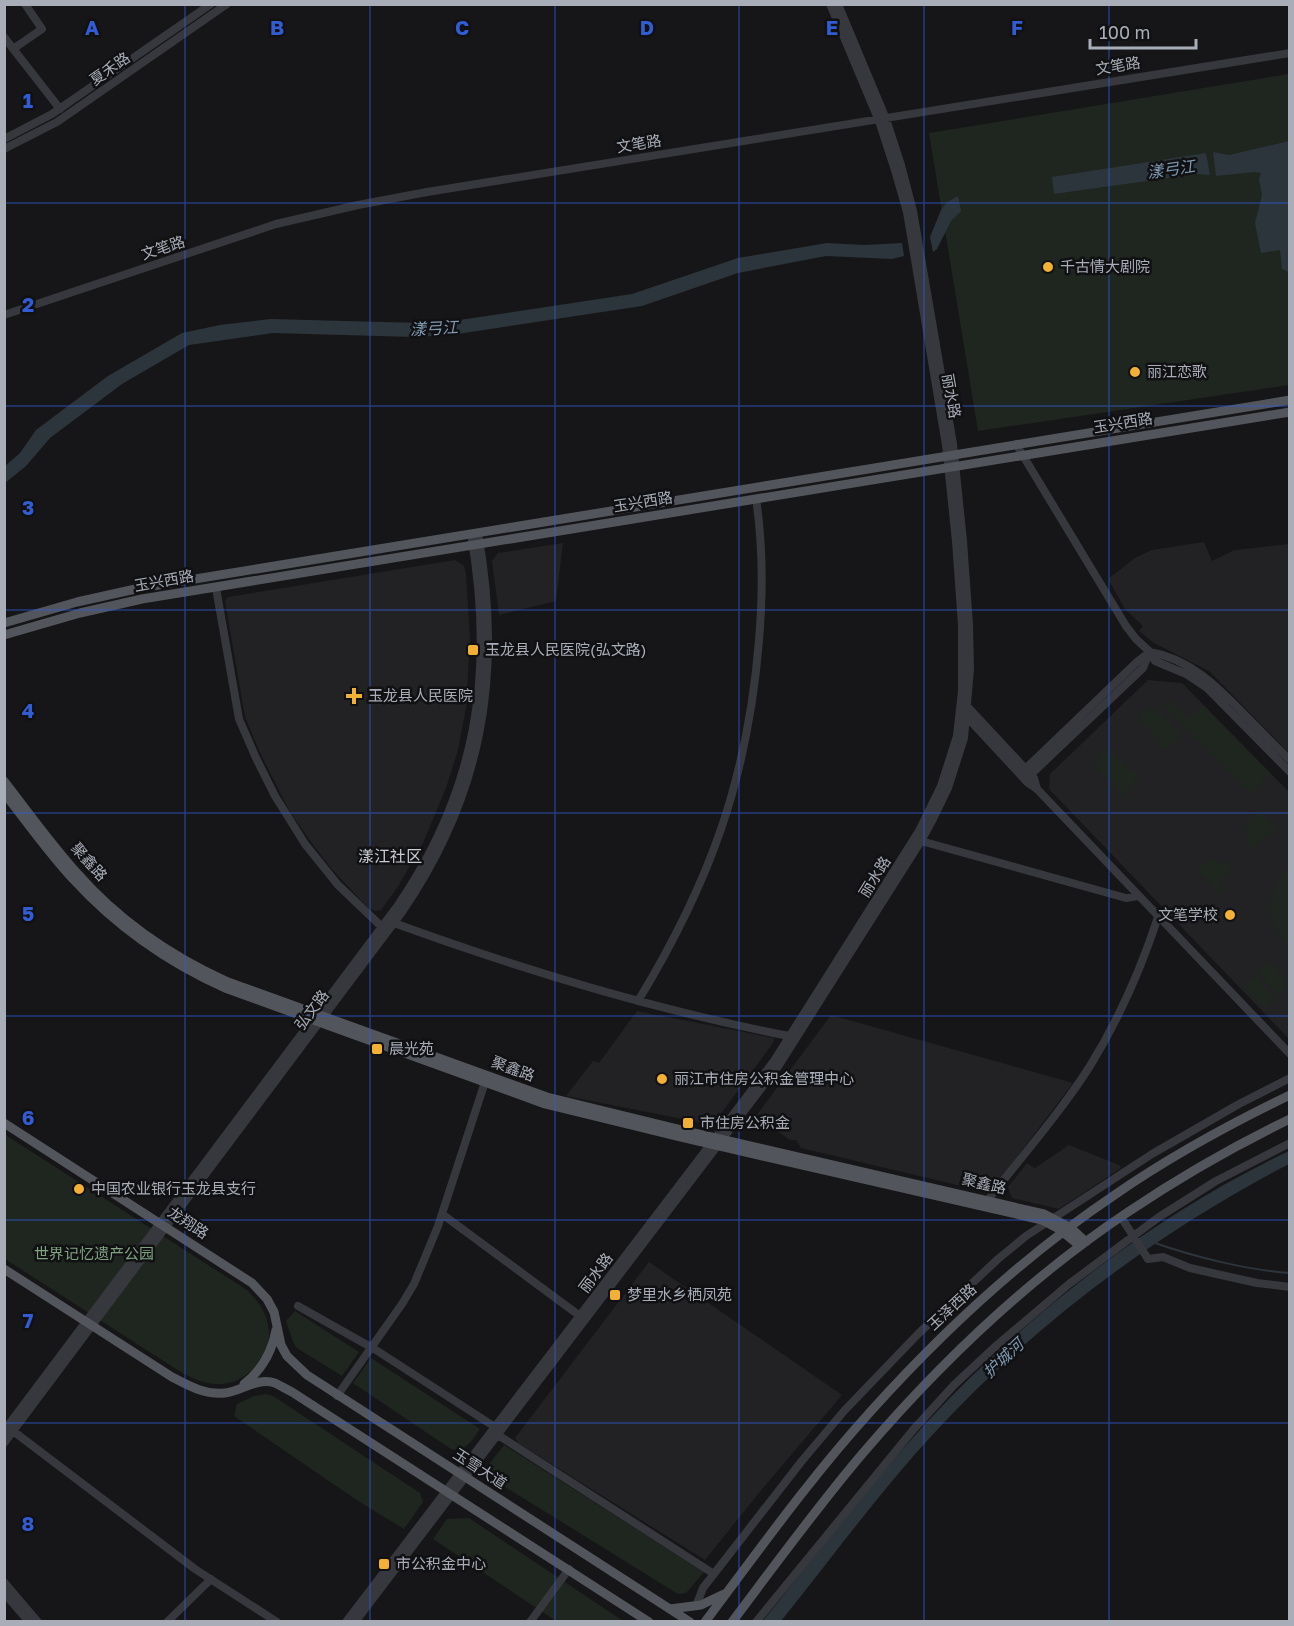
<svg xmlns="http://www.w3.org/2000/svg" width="1294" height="1626" viewBox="0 0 1294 1626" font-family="'Golos Text','Noto Sans SC',sans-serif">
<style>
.built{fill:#222225}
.green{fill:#1e261f}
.water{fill:#2c353c}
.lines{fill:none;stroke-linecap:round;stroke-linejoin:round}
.stream{stroke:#2c353c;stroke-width:2}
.minor{stroke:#37383d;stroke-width:8}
.major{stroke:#53555c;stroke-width:9}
.grid{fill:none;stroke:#325cd3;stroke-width:1.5;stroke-opacity:0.55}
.poi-dot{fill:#f2b134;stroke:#111113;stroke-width:2}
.labels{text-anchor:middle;stroke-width:5;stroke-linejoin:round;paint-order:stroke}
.street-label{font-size:15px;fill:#a8adb8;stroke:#111113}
.poi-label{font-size:15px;fill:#a8adb8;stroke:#111113;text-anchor:start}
.park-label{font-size:15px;fill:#7fa381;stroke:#111113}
.water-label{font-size:16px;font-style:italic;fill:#7f9bb3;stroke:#111113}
.neighbourhood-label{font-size:16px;fill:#c9ccd4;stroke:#111113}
.grid-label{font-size:20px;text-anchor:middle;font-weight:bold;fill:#325cd3;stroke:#111113;stroke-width:5;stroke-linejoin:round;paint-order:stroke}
</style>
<rect width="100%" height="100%" fill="#161618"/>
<path class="built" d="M1204,542l8,19 23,-11 54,-6v209l-80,-82 -55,-28 -15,-12 4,-5 -18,-17 -17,-30 27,-21 17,-8z
M563,543l-7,58 -57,14 -7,-54 6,-8z
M455,560l9,6 2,8 4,65 -4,69 -8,42 -12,38 -23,55 -26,45 -16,22 -5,1 -7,-2 -15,-16 -23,-25 -20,-26 -21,-30 -29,-57 -16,-38 -20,-116 3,-4z
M1148,680l34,3 107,109v247l-240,-250 1,-15z
M637,1011l137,27 -1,5 -56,76 -9,5 -142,-28 27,-35 6,2z
M831,1015l242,68 -84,111 -36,-10 -152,-36 -5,-8h-6l-34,-24z
M1069,1145l50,20 2,3 -62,41 -47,-11 -4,-11 19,-24 8,5z
M649,1262l193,133 -79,93 -58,72 -187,-117 -3,-5z"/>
<path class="green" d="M1289,74v311l-311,46 -49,-298z
M1170,700l19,19 14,-14 68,69 -20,19 -87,-87z
M1154,708l3,1 25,26 -18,16 -6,-7 3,-4 -19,-19 -5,4 -3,-3 14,-13z
M1107,748l24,23 2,-2 8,8 -12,9 1,1 -5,5 6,7 -2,2 -31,-31 -2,-5v-6z
M1259,811l17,17 -5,6 -2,-1 -16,16 -8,-9 6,-6 -7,-8z
M1210,858h2l7,6 5,-3 8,8 -14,14 7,8 -4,4 -22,-23 -1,-3z
M1289,867v78c-3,-4 -7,-7 -10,-11 -16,-21 -7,-50 10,-67z
M1269,962l20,21 -10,11 -21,-21z
M1255,976l20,21 -11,11 -20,-21z
M4,1134l243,156c23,21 32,52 8,77 -11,12 -24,18 -40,17 -15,-1 -27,-8 -39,-15l-171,-110z
M295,1311l64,41 -17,24 -45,-28 -4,-6 -7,-21z
M371,1358l109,71c-8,11 -13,23 -29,20l-98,-66z
M266,1394l7,2 147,97 3,9 -19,27 -46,-28 -124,-85 3,-12 17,-8z
M504,1445l200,127 -18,21 -8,1 -184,-114 -7,-13z
M469,1518l154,103h-67l-123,-82 14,-20z"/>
<path class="water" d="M1289,141h1l-1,131 -7,-3 -2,-19 -19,3 -6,-30 7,-28 -3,-16 2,-6 -6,-1 -39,4 -3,-24 16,3z
M1206,153l4,22 -13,-1 -143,20 -2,-17z
M958,196l3,15 -10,10 -14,28 -4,3 -3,-15 11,-27 6,-8z
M827,243l37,2 38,-2 2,13 -12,3 -66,-3 -88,17 -96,33 -191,29 -37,2 -141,-4 -84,12 -67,39 -72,54 -24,28 -21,17v-17l15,-13 16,-23 72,-54 74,-43 38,-8 50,-6 151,4 32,-2 179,-27 106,-36z
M1289,1151v13c-132,69 -252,158 -353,267 -56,60 -104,127 -155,190l-19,1c54,-67 107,-137 165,-200 103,-110 226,-206 362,-271z"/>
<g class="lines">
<path class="stream" d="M1155,1243c40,14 92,27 135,30"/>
<path class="minor" d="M4,37l56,72
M13,49l29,-20 -17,-25
M4,139l48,-25 159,-110
M4,149l53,-27 170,-118
M4,315l272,-91 82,-19 69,-13 863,-139
M1016,444l110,182 10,13 14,13 5,9 31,13 21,14 83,84
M216,588l23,131 17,39 19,38 30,48 33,41 44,42
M965,704l69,74 3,11
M965,715l63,68 9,6 253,265
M1020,774l117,-112 13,-10c40,7 67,34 94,62 15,15 30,31 46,46
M1025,780l118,-112 6,-15
M921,841l205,57 12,-2
M394,923c129,47 261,87 395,113
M638,1001c72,-118 110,-223 121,-361 4,-47 4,-95 -3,-141
M988,1200c34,-44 72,-87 102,-134 29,-47 51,-97 68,-149
M442,1214l138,102
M1121,1217l27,42 15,-2 27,11 67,15 33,4
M298,1306l78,44 119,77
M337,1396l65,-92 12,-20 24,-58 47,-144
M4,1431l392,-523c81,-117 99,-235 75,-374
M13,1431l182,138 82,53
M498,1435l216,139
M4,1443l398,-531c81,-118 101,-239 76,-379
M4,1582l34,40
M4,1593l25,29
M696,1606l7,-18 98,-126 43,-51 74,-77 80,-75 28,-23 126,-82 87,-50 51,-26
M167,1622l44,-43
M346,1622l428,-561 145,-230 22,-45 16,-50 5,-45v-66l-6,-84 -10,-96 -39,-233 -13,-45 -15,-46 -49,-117
M355,1622l424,-557 142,-224 12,-22 15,-31 16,-50 6,-69 -1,-44 -6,-84 -10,-97 -40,-233 -12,-46 -15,-46 -48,-115
M530,1622l39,-53
M756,1622l157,-192 41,-45 43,-40 72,-61 90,-67 57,-36 74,-38"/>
<path class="major" d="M4,623l73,-21 63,-14 1150,-188
M4,635l76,-22 62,-14 1148,-187
M4,781c24,31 46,62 72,91 42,48 94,84 152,110l319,115 135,33 362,84 27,14 15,14
M4,793c23,29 44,59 69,86 43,47 94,83 152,109l320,116 135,33 362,83 17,9 21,17
M4,1123l248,160 15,16 7,13 7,33 6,11 20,19 383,247
M4,1269l168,108c17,9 33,18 53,16 17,-2 32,-16 50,-10 6,3 11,6 17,9l357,230
M244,1384c18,-14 28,-32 32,-54
M670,1609l31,-4 23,-11
M705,1622c54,-72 106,-145 166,-211 73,-81 154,-156 245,-217 55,-38 114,-70 174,-99
M732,1622c43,-57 85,-115 131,-169 78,-91 166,-175 265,-241 52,-35 106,-66 162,-93"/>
</g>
<path class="grid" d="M185,4v1618M370,4v1618M555,4v1618M739,4v1618M924,4v1618M1109,4v1618M4,203h1286M4,406h1286M4,610h1286M4,813h1286M4,1016h1286M4,1220h1286M4,1423h1286"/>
<g class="poi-dot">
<circle cx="1048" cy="267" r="6"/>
<circle cx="1135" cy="372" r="6"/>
<rect x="467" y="644" width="12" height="12" rx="3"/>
<path d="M351 687h6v6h6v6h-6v6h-6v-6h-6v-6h6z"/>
<circle cx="1230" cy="915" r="6"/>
<rect x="371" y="1043" width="12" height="12" rx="3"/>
<circle cx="662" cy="1079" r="6"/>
<rect x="682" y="1117" width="12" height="12" rx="3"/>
<circle cx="79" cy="1189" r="6"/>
<rect x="609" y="1289" width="12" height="12" rx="3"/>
<rect x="378" y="1558" width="12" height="12" rx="3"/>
</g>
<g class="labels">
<g class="street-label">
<text transform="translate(1118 66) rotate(-9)" y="5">文笔路</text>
<text transform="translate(110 69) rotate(-35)" y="5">夏禾路</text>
<text transform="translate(639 144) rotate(-9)" y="5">文笔路</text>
<text transform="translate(163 248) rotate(-18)" y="5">文笔路</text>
<text transform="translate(951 396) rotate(80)" y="5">丽水路</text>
<text transform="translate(1123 423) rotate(-9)" y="5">玉兴西路</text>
<text transform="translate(643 502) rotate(-9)" y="5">玉兴西路</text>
<text transform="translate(164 581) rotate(-10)" y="5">玉兴西路</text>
<text transform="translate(89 862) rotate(48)" y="5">聚鑫路</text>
<text transform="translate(875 877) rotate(-58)" y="5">丽水路</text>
<text transform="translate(312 1010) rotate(-53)" y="5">弘文路</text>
<text transform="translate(513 1069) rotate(20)" y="5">聚鑫路</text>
<text transform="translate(984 1184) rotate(13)" y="5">聚鑫路</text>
<text transform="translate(188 1223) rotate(33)" y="5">龙翔路</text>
<text transform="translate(596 1273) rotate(-53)" y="5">丽水路</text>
<text transform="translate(952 1307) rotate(-43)" y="5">玉泽西路</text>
<text transform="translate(480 1469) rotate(33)" y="5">玉雪大道</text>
</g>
<g class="poi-label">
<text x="1060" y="272">千古情大剧院</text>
<text x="1147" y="377">丽江恋歌</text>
<text x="485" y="655">玉龙县人民医院(弘文路)</text>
<text x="368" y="701">玉龙县人民医院</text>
<text x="1218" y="920" text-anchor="end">文笔学校</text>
<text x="389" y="1054">晨光苑</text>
<text x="674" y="1084">丽江市住房公积金管理中心</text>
<text x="700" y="1128">市住房公积金</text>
<text x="91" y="1194">中国农业银行玉龙县支行</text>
<text x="627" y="1300">梦里水乡栖凤苑</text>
<text x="396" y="1569">市公积金中心</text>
</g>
<g class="park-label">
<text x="94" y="1259">世界记忆遗产公园</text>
</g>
<g class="water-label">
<text transform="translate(1171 169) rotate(-8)" y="6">漾弓江</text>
<text transform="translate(434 328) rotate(-3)" y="6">漾弓江</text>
<text transform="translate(1003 1358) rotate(-43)" y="6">护城河</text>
</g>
<g class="neighbourhood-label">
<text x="390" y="862">漾江社区</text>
</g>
</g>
<g class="grid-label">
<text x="92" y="35">A</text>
<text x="277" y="35">B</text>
<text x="462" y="35">C</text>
<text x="647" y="35">D</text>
<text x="832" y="35">E</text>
<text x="1017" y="35">F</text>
<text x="28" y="108">1</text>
<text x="28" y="312">2</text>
<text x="28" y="515">3</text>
<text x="28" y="718">4</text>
<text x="28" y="921">5</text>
<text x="28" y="1125">6</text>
<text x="28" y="1328">7</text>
<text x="28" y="1531">8</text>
</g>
<rect width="1294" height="1626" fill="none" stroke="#a8adb8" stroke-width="12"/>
<path d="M1090 39v9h106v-9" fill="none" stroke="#a8adb8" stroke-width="3"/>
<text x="1099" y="39" font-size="18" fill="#a8adb8" stroke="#111113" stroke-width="4.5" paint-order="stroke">100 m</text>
</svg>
